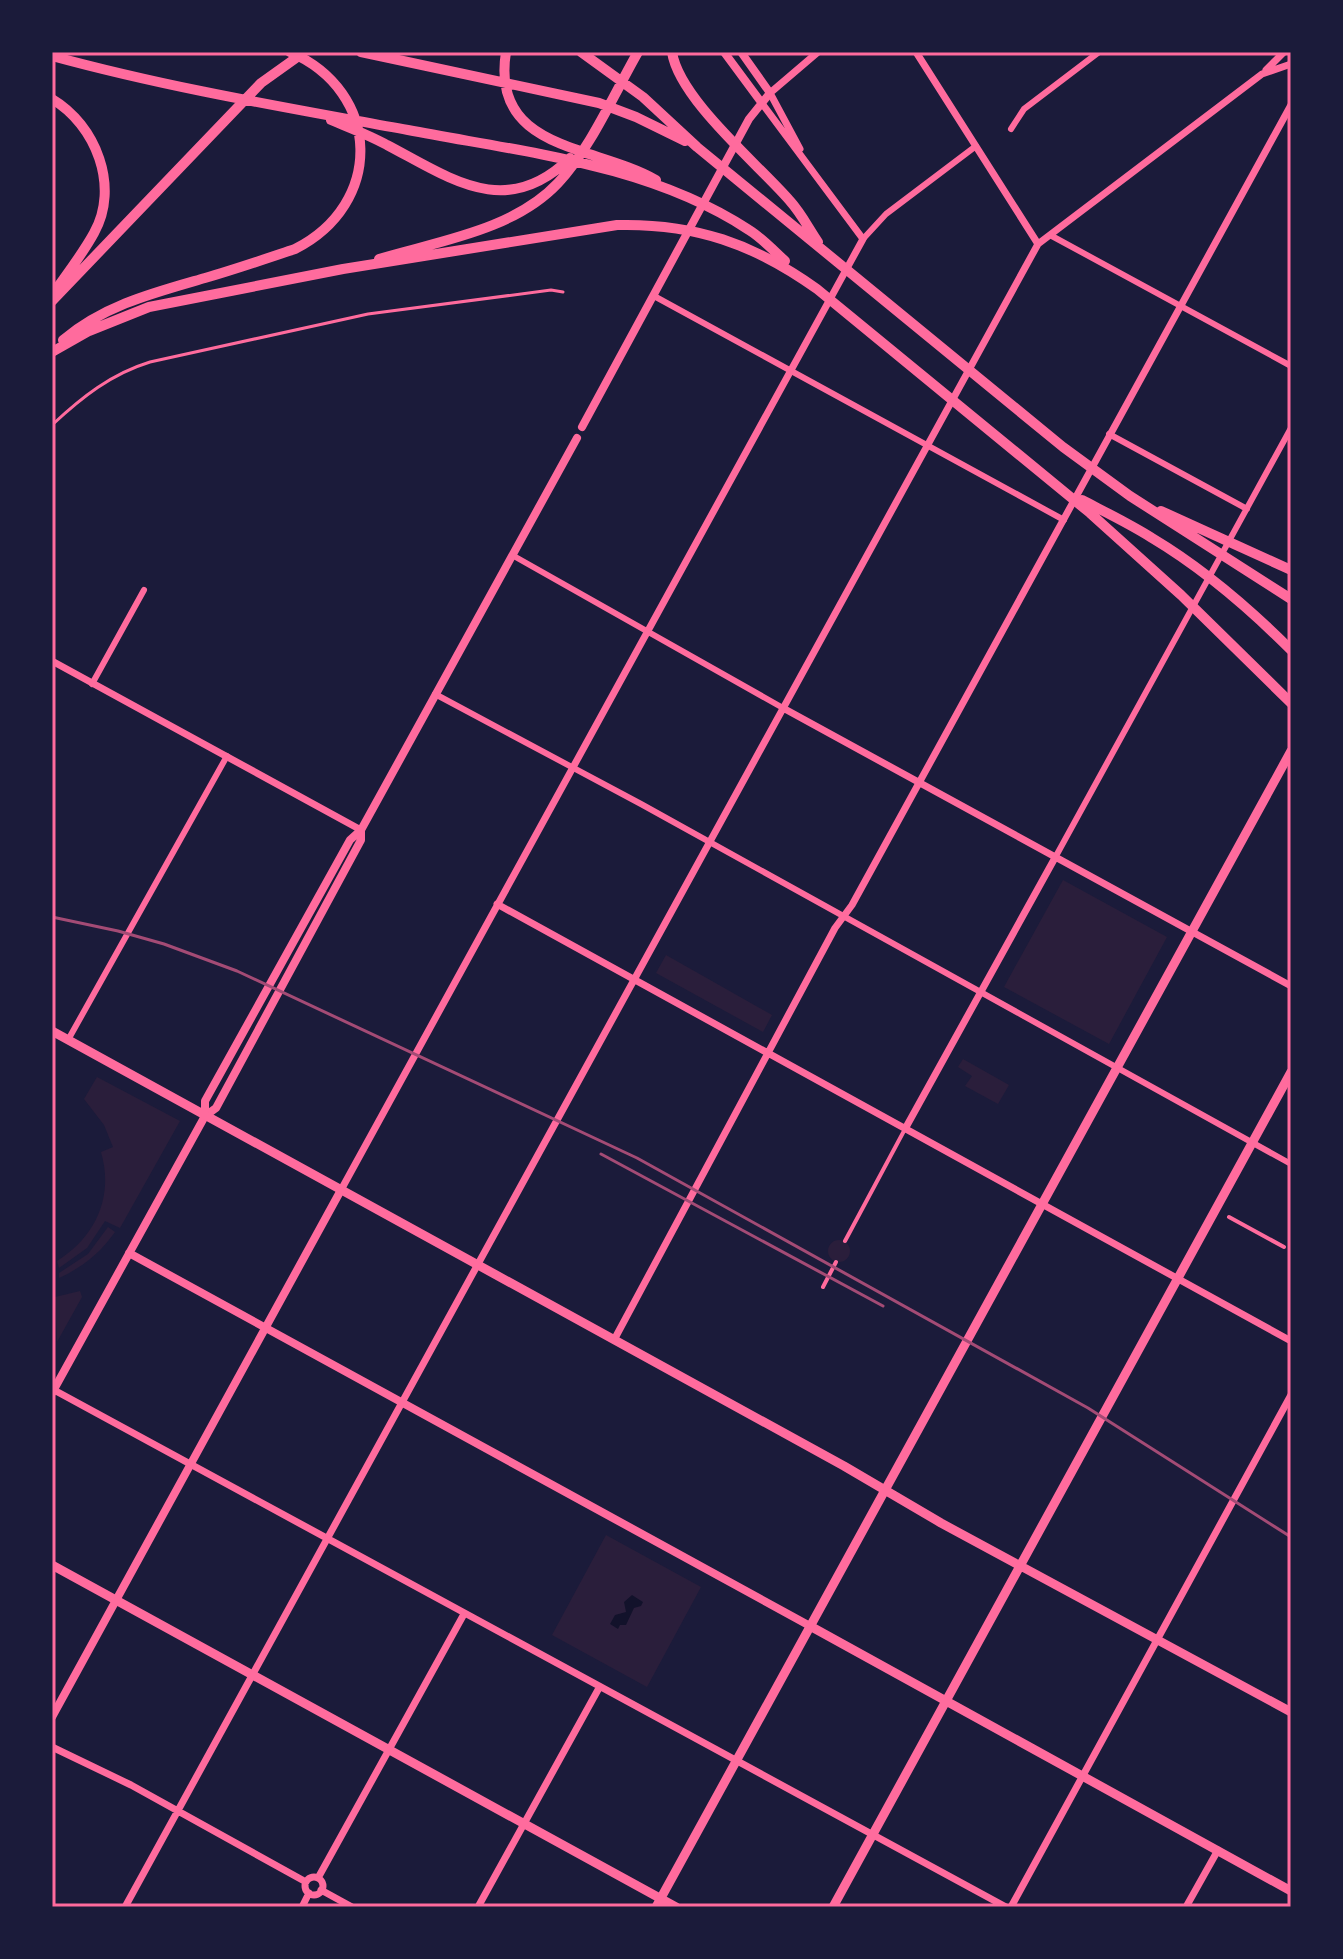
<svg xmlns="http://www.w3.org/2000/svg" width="1343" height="1959" viewBox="0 0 1343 1959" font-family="'PT Sans Narrow',sans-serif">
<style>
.green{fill:#2a1e3b}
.water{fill:#12122b}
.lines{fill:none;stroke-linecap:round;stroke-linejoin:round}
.service{stroke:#ff6b9d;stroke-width:3}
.pedestrian{stroke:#ff6b9d;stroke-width:4}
.minor{stroke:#ff6b9d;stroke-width:6}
.tertiary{stroke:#ff6b9d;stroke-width:7}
.secondary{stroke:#ff6b9d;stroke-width:8}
.primary{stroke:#ff6b9d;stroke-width:9}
.motorway{stroke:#ff6b9d;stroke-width:10}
.rail{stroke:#a44b75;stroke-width:3}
.neatline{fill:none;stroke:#ff6b9d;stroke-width:3}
</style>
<rect width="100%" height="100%" fill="#1b1b3a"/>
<path class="green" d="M1063,880l104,57 -58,107 -105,-57z
M666,955l106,60 -9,17 -107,-59z
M963,1059l46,26 -11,19 -33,-18 7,-10 -14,-9z
M97,1077l83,44 -60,107 -15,-7 -18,27 -28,20 -2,-7c39,-24 57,-65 44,-109l12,-5 -9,-22 -20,-26z
M108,1227l7,5c-15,21 -32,35 -56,46v-5l29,-19z
M828 1251a11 11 0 1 1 22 0a11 11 0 1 1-22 0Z
M80,1291l2,6 -25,45 -2,-45z
M606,1535l95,52 -54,100 -95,-52z"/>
<path class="water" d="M632,1595l11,7 -2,4 -7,2 -8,17h-6l-2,4 -8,-5 5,-9 11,-3 -2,-10z"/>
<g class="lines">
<path class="service" d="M52,425c30,-28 59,-51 98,-63l218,-48 183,-24 12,2"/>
<path class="pedestrian" d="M1229,1217l55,30
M845,1241l60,-112
M823,1287l13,-25"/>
<path class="minor" d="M1011,129l13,-20 75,-57
M1050,235l241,131
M863,239l23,-25 90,-68
M654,296l410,224
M1109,434l138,75
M512,555l271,153
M92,684l52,-94
M435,694l206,110 650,360
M1056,856l235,-428
M68,1040l159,-284"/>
<path class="tertiary" d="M916,52l122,192
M1266,70l18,-18
M800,149l-30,-56 48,-41
M52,661l309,169
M783,708l508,278
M497,904l794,437
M905,1129l151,-273
M341,1190l522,-951 -102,-137
M614,1340l221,-412 17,-23 439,-800
M54,1390l952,517
M52,1747l79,38 175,97
M305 1886a9 9 0 1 1 18 0a9 9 0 1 1-18 0Z
M318,1878l146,-264
M321,1890l31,17
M125,1907l913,-1663 224,-170 29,-10
M302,1907l7,-14
M478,1907l121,-219
M1011,1907l280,-512
M1186,1907l32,-57"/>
<path class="secondary" d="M724,52l37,50
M582,427l167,-308 21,-26 -29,-41
M205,1116v-15l145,-261 11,-10 216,-392
M129,1253l681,373
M52,1393l153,-277 11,-8 145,-268v-10
M52,1717l289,-527"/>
<path class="primary" d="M52,1031l792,435 97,57 350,189
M52,1565l624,342
M810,1626l481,265
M656,1907l635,-1156
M833,1907l458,-835"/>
<path class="motorway" d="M361,52l238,51 37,14 49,24
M506,52c-16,99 89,93 150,128
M581,52l62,45 54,50 366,300 67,49 161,103
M672,52c7,47 86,112 118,149 11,12 19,28 28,41
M52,56c117,32 237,52 356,74 114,22 241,34 341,100 13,8 25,21 36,31
M52,99c44,26 68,88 42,134 -12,22 -28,42 -42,62
M331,120c19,8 38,15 56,25 63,33 119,76 183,13
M379,259c60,-18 135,-29 179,-76 31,-32 57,-91 80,-131
M52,301l209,-218 42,-30
M63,340c42,-35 90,-47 142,-62 31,-9 60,-19 90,-29 89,-45 87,-157 -5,-197
M52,352l37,-21 60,-24 194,-38 274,-44c78,-2 137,19 200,64l273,224 91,82 110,108
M1082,500c23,12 48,24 70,38 52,31 97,70 139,112
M1161,511l130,59"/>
<path class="rail" d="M52,917l66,14 46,13 73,27 400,187 451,250 203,129
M601,1154l282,152"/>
</g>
<rect width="1343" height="1959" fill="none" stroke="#1b1b3a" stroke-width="108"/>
<rect x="54" y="54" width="1235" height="1851" class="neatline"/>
</svg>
